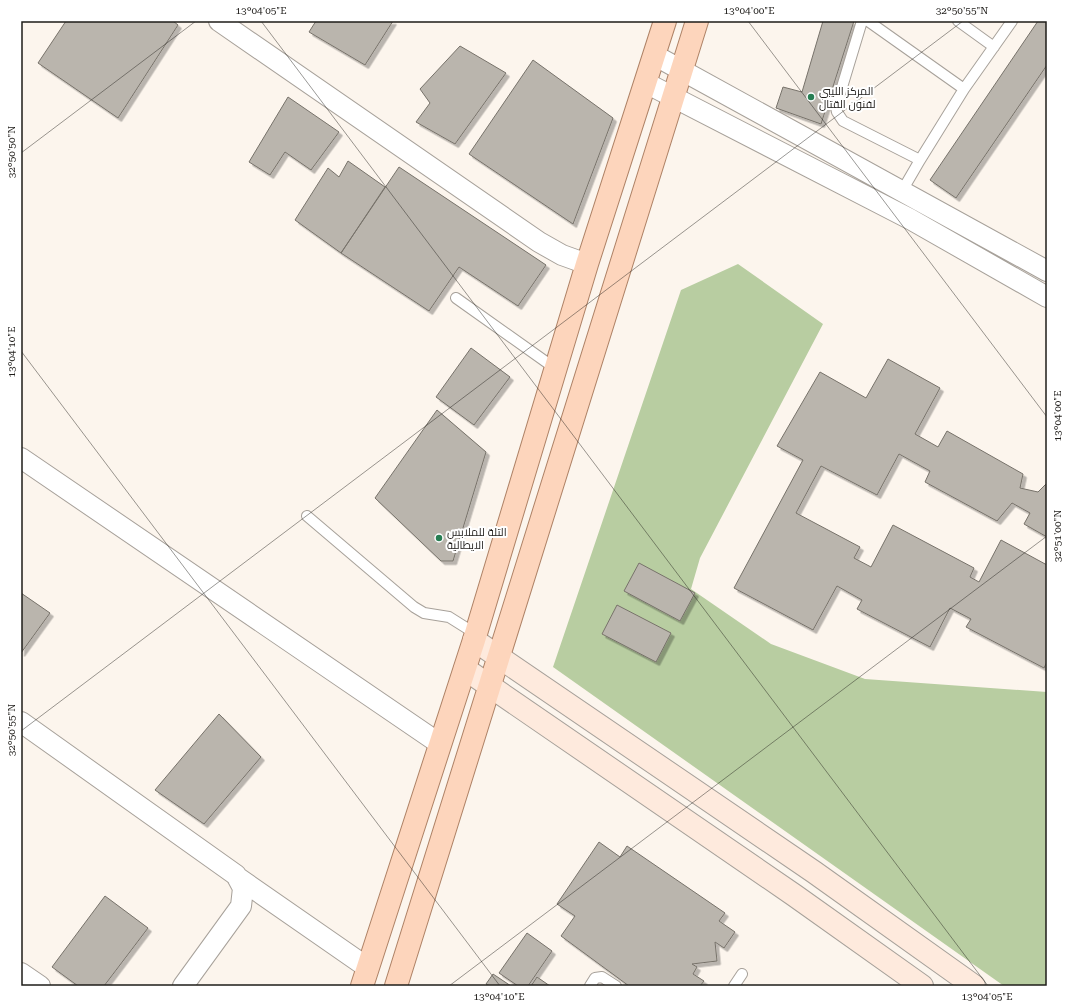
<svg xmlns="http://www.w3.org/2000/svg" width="1068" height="1007" viewBox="0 0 1068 1007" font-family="'Roboto Serif',Cairo,serif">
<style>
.green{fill:#b8cda1}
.building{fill:#bab5ad;stroke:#77726a;filter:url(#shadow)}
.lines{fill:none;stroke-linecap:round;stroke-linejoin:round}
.lane-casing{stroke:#a7a19a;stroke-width:12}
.street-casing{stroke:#a7a19a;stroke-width:22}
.secondary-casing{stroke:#a7a19a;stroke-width:24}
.primary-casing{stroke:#ae8266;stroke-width:24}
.lane{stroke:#fff;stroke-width:10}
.street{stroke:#fff;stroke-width:20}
.secondary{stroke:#feeadd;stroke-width:22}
.primary{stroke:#fdd5bc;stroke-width:22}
.ticks{fill:none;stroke:#1e1c19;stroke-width:1;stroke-opacity:0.45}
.poi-dot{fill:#277e53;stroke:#fff;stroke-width:1.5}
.labels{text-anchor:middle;stroke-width:4;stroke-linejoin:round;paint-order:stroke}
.poi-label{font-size:11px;fill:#1e1c19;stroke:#fff;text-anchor:start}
.neatline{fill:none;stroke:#1e1c19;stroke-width:1.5}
.ticks-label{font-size:10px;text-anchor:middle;fill:#1e1c19}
</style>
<defs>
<filter id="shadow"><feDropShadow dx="3.5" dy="3.5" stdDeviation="0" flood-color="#0004"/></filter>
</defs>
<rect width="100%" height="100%" fill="#fcf5ed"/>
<path class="green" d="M738,264l85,60 -123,234 -9,31 80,55 94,35 182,13v294h-43l-451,-319 128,-377z"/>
<path class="building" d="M66,21h107l5,4 -60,93 -80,-55z
M316,21h77l-28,44 -56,-33z
M823,21h31l-33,103 -45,-16 7,-21 19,5z
M1038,21h9v44l-91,133 -26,-18z
M460,46l46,27 -51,71 -39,-22 14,-19 -10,-14z
M533,60l80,58 -40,106 -104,-70z
M288,97l51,35 -28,38 -26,-18 -15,23 -21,-13z
M348,161l37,26 -44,66 -46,-33 33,-52 11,9z
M399,167l147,98 -28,41 -59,-39 -30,44 -88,-58z
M471,348l39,29 -36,48 -38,-28z
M888,359l52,29 -25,46 23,13 9,-16 76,43 -3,14 18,4 9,-9v54l-23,-13 6,-11 -18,-10 -15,18 -72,-39 5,-11 -31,-17 -22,41 -56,-29 -25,47 64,34 -6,11 17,9 22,-42 81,43 -4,9 9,5 22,-42 46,25v97l-3,6 -78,-41 5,-8 -21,-11 -20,39 -73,-38 5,-9 -25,-14 -24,44 -79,-42 69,-128 -26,-14 43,-74 46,26z
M437,410l49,42 -33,109h-12l-66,-63z
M639,563l56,30 -15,28 -56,-30z
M21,593l29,20 -29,40z
M617,605l54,28 -15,29 -54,-28z
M219,714l42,43 -57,67 -49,-34z
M599,842l21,15 7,-11 98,67 -6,8 16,11 -11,16 -9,-6 2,19 -25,3 5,3 -4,7 11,7 -4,5h-71l-68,-50 14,-20 -18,-12z
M105,896l43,32 -44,58h-26l-26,-19z
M527,933l25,18 -24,35h-10l-19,-13z
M493,974l18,12h-21l-4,-2z
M537,977l13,9h-19z"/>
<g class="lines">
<defs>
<path id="lane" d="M862,21l-26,86 1,5 6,9 77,39 -18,31
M868,21l96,68
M958,21l36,26
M920,160l44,-71 48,-68
M456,298l100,71
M307,516l107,91 10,6 25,4 27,17
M590,986l5,-8 7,-1 14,9
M734,986l8,-12"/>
<path id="street" d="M219,21l320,221 23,13 25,9
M654,55l393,216
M646,83l264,136 137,78
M21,458l419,286
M21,722l215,153 7,13 -2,18 -58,80
M237,877l131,91
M21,973l19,13"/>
<path id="secondary" d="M474,640l340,232 160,114
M465,669l329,226 128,91"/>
<path id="primary" d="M362,986l112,-346 113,-376 78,-243
M396,986l301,-965"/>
</defs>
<use href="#lane" class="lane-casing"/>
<use href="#street" class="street-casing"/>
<use href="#secondary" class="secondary-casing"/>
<use href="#primary" class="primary-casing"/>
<use href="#lane" class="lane"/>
<use href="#street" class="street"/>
<use href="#secondary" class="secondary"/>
<use href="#primary" class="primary"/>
</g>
<path class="ticks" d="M261,21l727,965M748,21l299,396M21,153l175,-132M21,351l479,635M21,731l942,-710M449,986l598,-450"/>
<g class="poi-dot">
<circle cx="811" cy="97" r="4"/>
<circle cx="439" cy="538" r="4"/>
</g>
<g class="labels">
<g class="poi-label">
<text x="819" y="95">المركز الليبي<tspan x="819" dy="13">لفنون القتال</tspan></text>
<text x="447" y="536">التلة للملابس<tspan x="447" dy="13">الايطالية</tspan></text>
</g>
</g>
<rect width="1068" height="1007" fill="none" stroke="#ffffff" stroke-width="44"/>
<rect x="22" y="22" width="1024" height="963" class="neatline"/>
<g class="ticks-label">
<text x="261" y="14">13°04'05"E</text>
<text x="749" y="14">13°04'00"E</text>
<text x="962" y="14">32°50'55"N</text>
<text transform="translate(11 152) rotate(-90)" y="4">32°50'50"N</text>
<text transform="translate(11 352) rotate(-90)" y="4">13°04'10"E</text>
<text transform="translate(1057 416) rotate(-90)" y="4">13°04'00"E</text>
<text transform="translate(1057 536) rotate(-90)" y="4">32°51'00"N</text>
<text transform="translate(11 730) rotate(-90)" y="4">32°50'55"N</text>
<text x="499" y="1000">13°04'10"E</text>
<text x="987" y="1000">13°04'05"E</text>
</g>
</svg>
